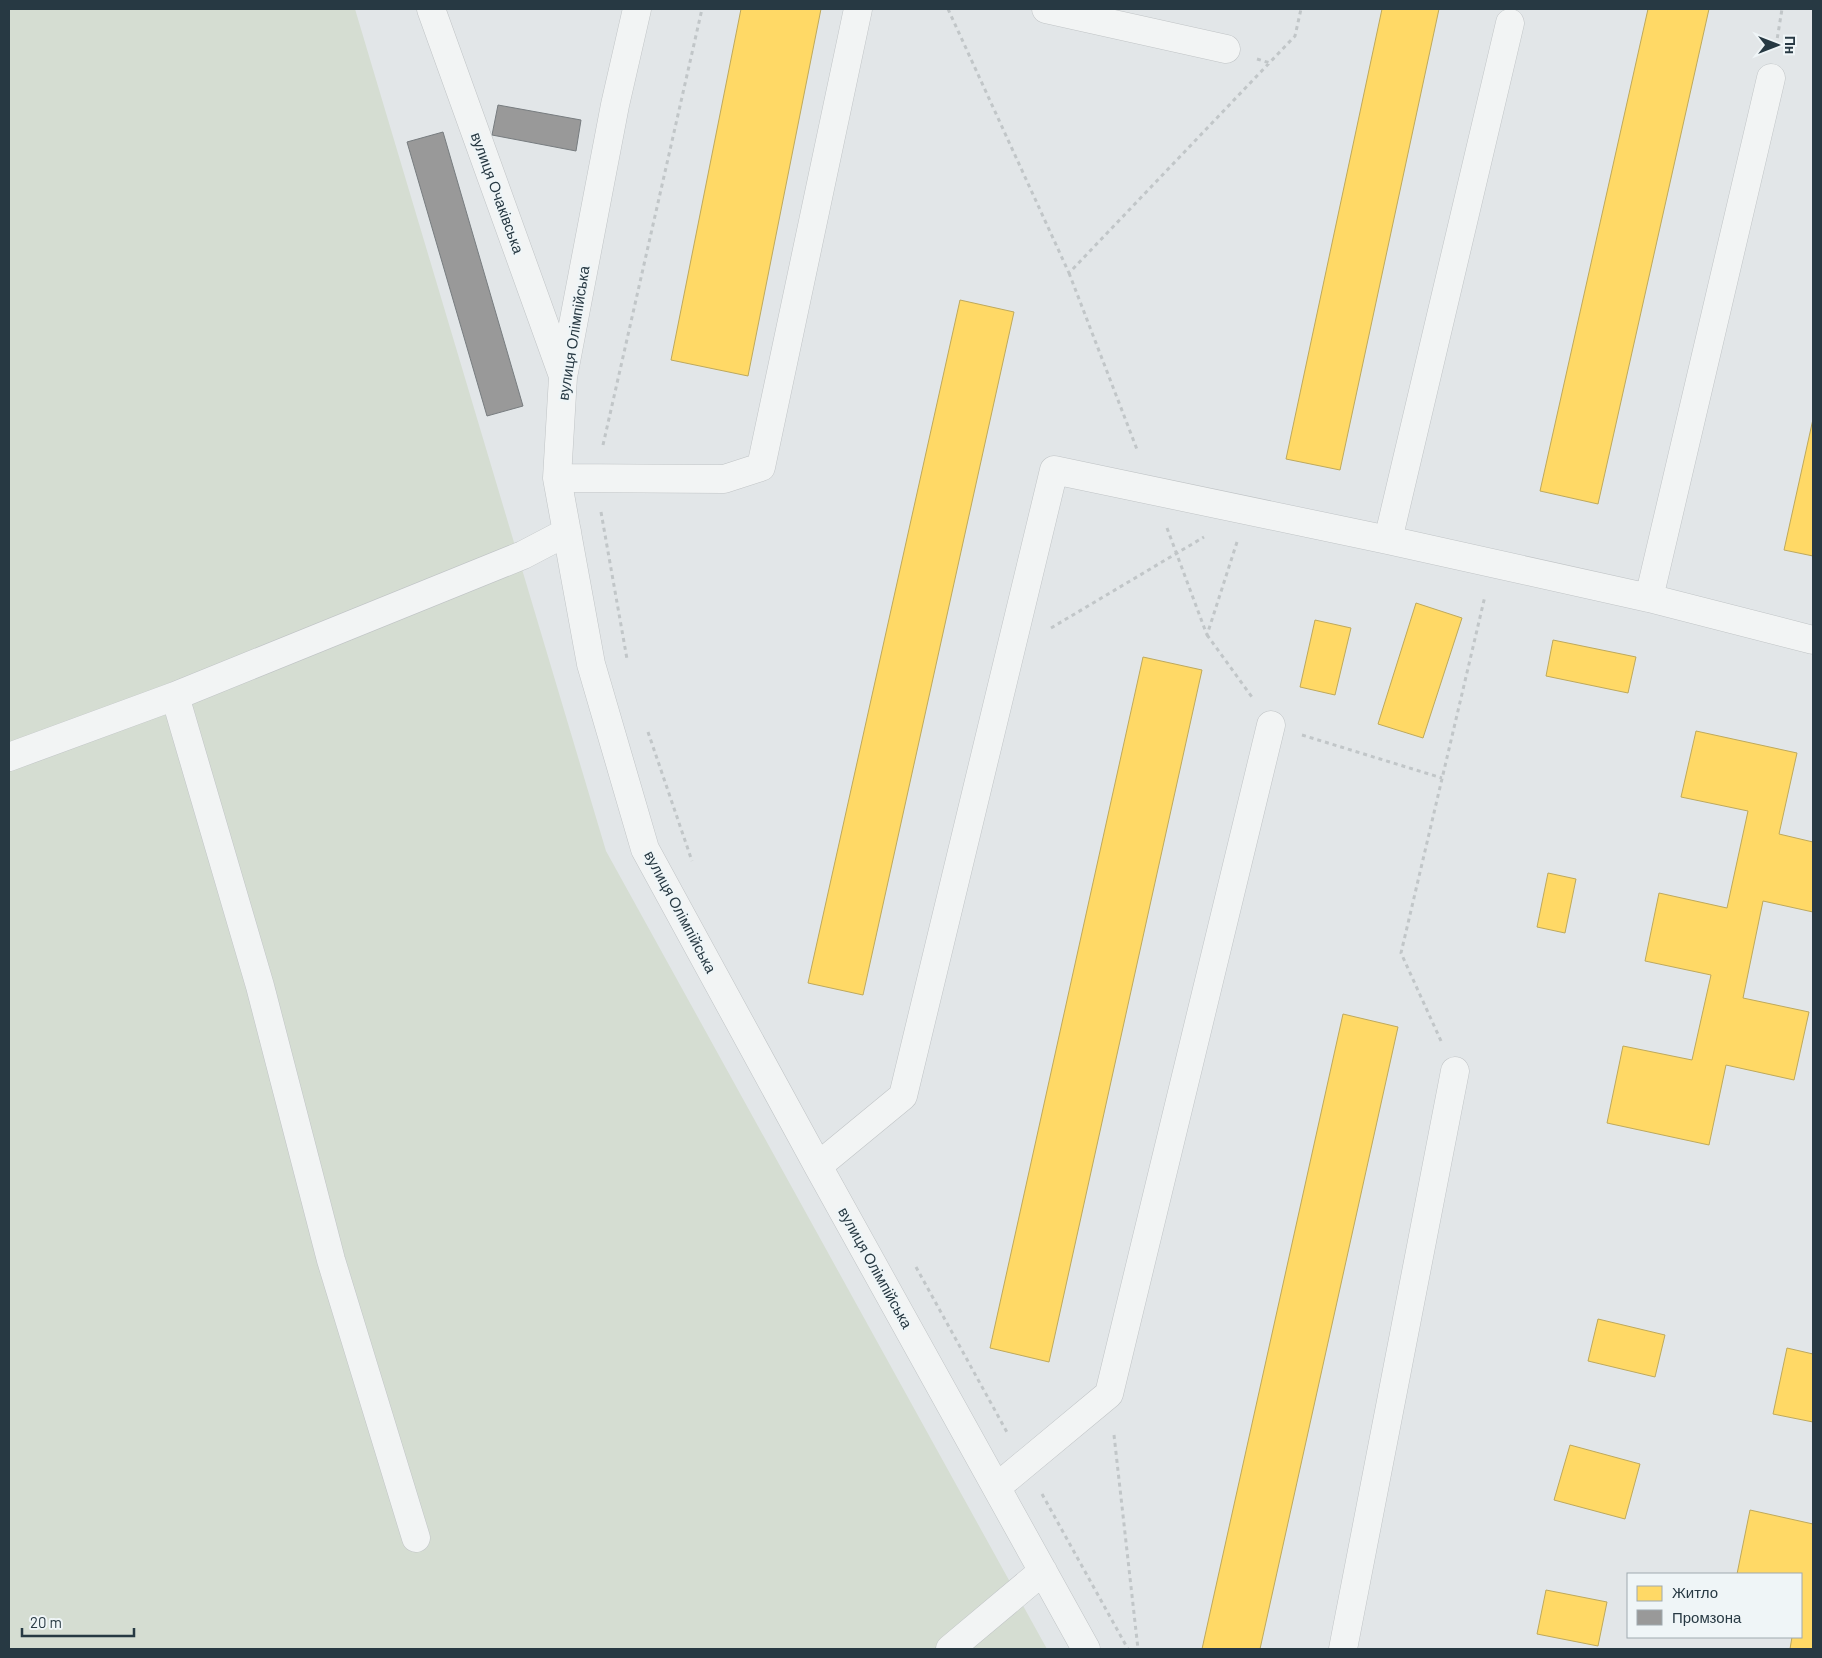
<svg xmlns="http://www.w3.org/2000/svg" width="1822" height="1658" viewBox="0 0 1822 1658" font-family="Barlow,sans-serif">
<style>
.green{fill:#d5ddd2}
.homes{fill:#ffd966;stroke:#bea95c}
.industry{fill:#999;stroke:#777c7f}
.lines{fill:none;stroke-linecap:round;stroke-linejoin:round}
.minor-casing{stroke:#c0c4c6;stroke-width:29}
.path{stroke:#c1c6c8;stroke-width:3;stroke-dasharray:4 4;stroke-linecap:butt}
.minor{stroke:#f2f4f4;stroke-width:28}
.labels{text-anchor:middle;stroke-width:5;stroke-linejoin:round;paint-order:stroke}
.street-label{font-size:15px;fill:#273943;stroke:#eff5f7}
</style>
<rect width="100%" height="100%" fill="#e2e6e8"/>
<path class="green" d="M9,9h346l251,842 441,798h-1038z"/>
<path class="homes" d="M741,9h80l-73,367 -77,-16z
M1382,9h57l-99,461 -54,-11z
M1648,9h61l-111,495 -58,-13z
M960,300l54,12 -151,683 -55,-12z
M1813,419v137l-29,-6z
M1416,603l46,15 -39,120 -45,-14z
M1315,620l36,8 -16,67 -35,-8z
M1553,640l83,17 -8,36 -82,-17z
M1143,657l59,13 -153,692 -59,-14z
M1696,731l101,22 -18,81 34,8v70l-50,-11 -20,97 66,14 -15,68 -68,-15 -17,80 -102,-22 16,-77 69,14 19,-85 -66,-14 14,-68 68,15 21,-97 -67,-14z
M1548,873l28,6 -11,54 -28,-6z
M1343,1014l55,13 -138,622h-58z
M1598,1319l67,16 -10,42 -67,-16z
M1787,1348l26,6v68l-40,-8z
M1570,1445l70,19 -15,55 -71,-19z
M1750,1510l63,14v125h-23l2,-12h9v-63h-64z
M1546,1590l61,12 -9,44 -61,-12z"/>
<path class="industry" d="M498,105l83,15 -5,31 -84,-16z
M443,132l80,274 -36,10 -80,-274z"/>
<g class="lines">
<defs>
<path id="minor" d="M431,9l132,367
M637,9l-22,96 -52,272 -6,101 34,186 54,185 173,317 268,483
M1046,9l180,40
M557,478l167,1 37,-12 97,-458
M1388,540l122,-517
M1649,598l122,-520
M175,696l85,290 71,274 85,278
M9,757l166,-61 348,-141 44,-23
M818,1166l85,-70 151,-626 334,70 261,58 164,42
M997,1487l112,-93 162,-669
M950,1649l93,-78
M1343,1649l112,-578"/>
</defs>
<use href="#minor" class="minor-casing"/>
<path class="path" d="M948,9l121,264 226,-237 6,-27
M1776,46l6,-37
M1257,59l13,4
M1069,273l69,179
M603,445l99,-436
M601,512l26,147
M1167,528l40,107 30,-93
M1051,628l153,-91
M1207,635l45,62
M648,732l44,129
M1302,735l140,43
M1441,1041l-40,-88 84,-357
M916,1267l92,167
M1114,1435l24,214
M1042,1494l86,155"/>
<use href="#minor" class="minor"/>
</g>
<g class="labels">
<g class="street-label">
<text transform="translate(497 193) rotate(70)" y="5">вулиця Очаківська</text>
<text transform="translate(574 333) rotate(-81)" y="5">вулиця Олімпійська</text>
<text transform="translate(680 912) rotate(62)" y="5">вулиця Олімпійська</text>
<text transform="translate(875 1268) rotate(61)" y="5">вулиця Олімпійська</text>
</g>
</g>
<rect width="1822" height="1658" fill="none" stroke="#273943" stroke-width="20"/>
<rect x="1627" y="1573" width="175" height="65" fill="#eff5f7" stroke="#9faaaf"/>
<rect x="1637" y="1586" width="25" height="15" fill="#ffd966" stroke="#9faaaf"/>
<text x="1672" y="1598" font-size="15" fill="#273943">Житло</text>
<rect x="1637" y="1610" width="25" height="15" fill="#999999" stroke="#9faaaf"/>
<text x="1672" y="1623" font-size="15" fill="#273943">Промзона</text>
<g transform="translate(1777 45) rotate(90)" stroke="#eff5f7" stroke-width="4" paint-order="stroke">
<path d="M0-4L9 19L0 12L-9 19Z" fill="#273943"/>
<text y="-8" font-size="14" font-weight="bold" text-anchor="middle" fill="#273943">Пн</text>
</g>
<path d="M22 1628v8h112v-8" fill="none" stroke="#273943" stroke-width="2.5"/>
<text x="30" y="1628" font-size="15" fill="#273943" stroke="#eff5f7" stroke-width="4" paint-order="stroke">20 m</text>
</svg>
